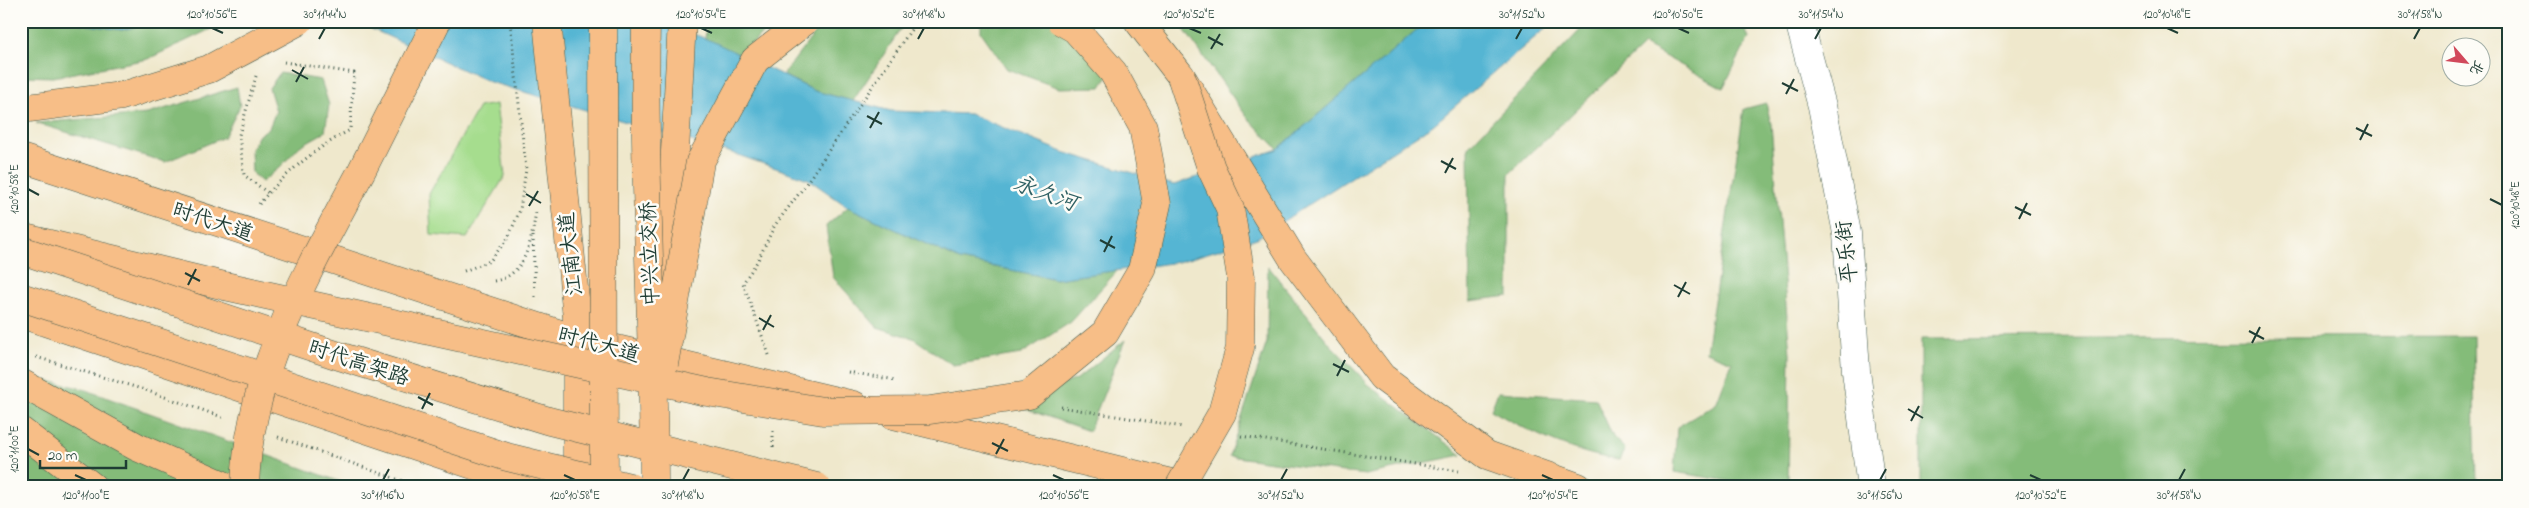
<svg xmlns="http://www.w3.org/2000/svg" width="2529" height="508" viewBox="0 0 2529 508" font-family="'Indie Flower','LXGW WenKai TC',sans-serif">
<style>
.green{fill:#a6dd8e;stroke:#628d61}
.forest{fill:#84bc79;stroke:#527c56}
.water{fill:#54b5d3;stroke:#3a7984}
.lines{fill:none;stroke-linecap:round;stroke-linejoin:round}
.tertiary-casing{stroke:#3e574b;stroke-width:29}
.primary-casing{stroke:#3e574b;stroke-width:29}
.trunk-casing{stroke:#3e574b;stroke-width:29}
.path{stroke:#3e574b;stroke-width:3;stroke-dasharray:1 4;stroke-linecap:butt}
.tertiary{stroke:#fff;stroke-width:28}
.primary{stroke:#f7be87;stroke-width:28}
.trunk{stroke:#f7be87;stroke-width:28}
.trunk-bridge-casing{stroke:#3e574b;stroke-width:29;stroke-linecap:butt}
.trunk-bridge{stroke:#f7be87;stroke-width:28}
.ticks{fill:none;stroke:#1f3d34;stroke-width:2}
.labels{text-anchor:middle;stroke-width:5;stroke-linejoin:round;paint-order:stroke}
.street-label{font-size:21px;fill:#1f3d34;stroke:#fdfcf7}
.water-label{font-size:22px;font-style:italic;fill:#2f6164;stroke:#fdfcf7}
.neatline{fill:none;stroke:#1f3d34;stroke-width:2}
.ticks-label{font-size:12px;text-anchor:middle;fill:#1f3d34}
</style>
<rect width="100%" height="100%" fill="#fdfcf7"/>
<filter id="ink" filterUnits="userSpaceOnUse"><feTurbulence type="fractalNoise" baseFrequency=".02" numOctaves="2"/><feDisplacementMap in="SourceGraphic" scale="10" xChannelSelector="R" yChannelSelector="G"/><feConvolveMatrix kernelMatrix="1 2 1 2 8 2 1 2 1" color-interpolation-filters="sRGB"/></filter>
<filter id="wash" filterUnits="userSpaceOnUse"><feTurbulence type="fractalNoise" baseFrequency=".0096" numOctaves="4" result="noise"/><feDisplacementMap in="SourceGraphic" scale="20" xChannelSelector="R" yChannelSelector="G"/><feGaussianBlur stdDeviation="1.12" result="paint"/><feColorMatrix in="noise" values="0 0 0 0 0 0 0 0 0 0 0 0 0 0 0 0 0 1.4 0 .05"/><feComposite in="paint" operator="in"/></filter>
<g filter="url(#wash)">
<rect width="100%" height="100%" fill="#efe8cc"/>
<path class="green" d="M496,104l9,72 -38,62 -36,-3 -2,-41 50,-87z"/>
<path class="forest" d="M21,21h42l59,9 36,-9h59v5l-69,33 -95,18 -32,-1z
M707,21h66l-31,35 -37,-17z
M836,21h70l-53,80 -38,-10 -32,-16 31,-41z
M981,21h71l57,53 -8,13 -42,1 -52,-19 -26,-37z
M1178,21h249l-149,128 -31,-32z
M1589,21h152l8,17 -26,50 -79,-43 -135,129v122l-39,5 -2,-154z
M280,73l41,7 8,25 -4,27 -25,14 -20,21 -18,15 -10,-9 -1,-24 8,-14 10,-7 7,-17 -7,-23z
M237,87l3,19 -16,31 -59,25 -129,-39 111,-9z
M1766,103l5,21 19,230 -2,133h-21l-93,-15 3,-45 39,-23 16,-42 -26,-10 38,-243z
M848,207l112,53 96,19 62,-9 -47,52 -50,32 -68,11 -40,-27 -36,-11 -44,-50 -7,-51z
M1268,266l61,77 40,42 93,70 -97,20 -136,-19 38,-114z
M2473,336l3,151h-555v-148z
M1125,340l-36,91 -78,-27 66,-25z
M21,375l59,13 275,99h-334z
M1498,392l98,7 17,38 12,12 -6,11c-47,-7 -88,-27 -128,-50z"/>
<path class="water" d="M63,21h95l-36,9z
M354,21h307l53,21 101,49 76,20 79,3 93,38 111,33 104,-36 149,-128h127l-121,104 -176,113 -79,24 -122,17 -96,-19 -112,-53 -40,-28 -76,-26 -242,-71z"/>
</g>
<g filter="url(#ink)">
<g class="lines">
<defs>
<path id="tertiary" d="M1799,21l23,85 25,127 9,138 15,116"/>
<path id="primary" d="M547,21l30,297v169
M21,158l558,182 275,65
M668,282l14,-261
M21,314l467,156 81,17
M893,415l295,72"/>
<path id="trunk" d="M1138,21l43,55 112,183 89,118 105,78 91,32
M21,237l204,49
M21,383l116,64 91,40
M21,431l72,56"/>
</defs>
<use href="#tertiary" class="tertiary-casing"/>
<use href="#primary" class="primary-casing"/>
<use href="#trunk" class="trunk-casing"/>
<path class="path" d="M256,76l-17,59 5,40 24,18
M259,204c26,-31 56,-55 91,-74l4,-57 -70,-11
M533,236l2,61
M464,271l26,-10 18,-23 12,-28 6,-41 -16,-148
M494,281c33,-5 38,-44 42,-70
M769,355l-26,-72 14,-21 18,-37 26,-34 116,-170
M36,357l109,33 80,28
M848,372l48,8
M1061,407l122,20
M1241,436l218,35
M278,437l141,50
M773,447v-16"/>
<use href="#tertiary" class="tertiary"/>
<use href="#primary" class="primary"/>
<use href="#trunk" class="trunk"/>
<defs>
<path id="trunk-bridge" d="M603,21l1,466
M646,21c-3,156 8,310 8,466
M21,109l101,-13 87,-27 90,-48
M21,250l318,106 210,65 268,66
M225,286l482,106 116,19 107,-1 99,-15 76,-62 37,-63 15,-66 -14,-77 -30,-55 -38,-43 -14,-8
M21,297l486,160 123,30
M664,364l36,-202 55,-102 50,-39
M245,487c3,-115 64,-218 117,-317 25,-49 50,-99 75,-149
M1179,487l43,-74 18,-65 1,-71 -11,-69 -19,-40 -30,-92"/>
</defs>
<use href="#trunk-bridge" class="trunk-bridge-casing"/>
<use href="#trunk-bridge" class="trunk-bridge"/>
</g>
</g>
<path class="ticks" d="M212,28l11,5M701,28l11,5M1189,28l12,5M1678,28l11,5M2167,28l11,5M1208,37l15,8M319,39l6,-11M918,39l6,-11M1516,39l6,-11M1815,39l6,-11M2414,39l6,-11M1211,49l9,-15M292,70l16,9M296,82l8,-15M1782,83l16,8M1786,94l8,-15M867,116l15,8M870,128l9,-16M2356,128l16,8M2360,140l8,-16M1441,161l15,8M1445,173l8,-15M28,189l11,6M526,194l15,9M2490,199l12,6M529,206l9,-15M2015,207l16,8M2019,219l8,-16M1100,240l15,8M1104,252l8,-16M185,273l15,8M188,285l8,-16M1674,285l16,9M1678,297l8,-15M759,318l15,9M763,330l8,-15M2249,331l15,8M2252,343l8,-16M1333,364l16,8M1337,376l8,-16M418,397l15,8M422,409l8,-16M1908,409l15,9M1911,421l8,-15M992,443l16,8M28,449l11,6M996,454l8,-15M75,475l11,5M564,475l11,5M1053,475l11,5M1542,475l11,5M2030,475l11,5M383,480l6,-11M683,480l6,-11M1281,480l6,-11M1880,480l6,-11M2179,480l6,-11"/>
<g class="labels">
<g class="street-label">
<text transform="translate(213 221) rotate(18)" y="7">时代大道</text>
<text transform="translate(1846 252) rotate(-96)" y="7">平乐街</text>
<text transform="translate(570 254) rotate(-96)" y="7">江南大道</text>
<text transform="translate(649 254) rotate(-92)" y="7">中兴立交桥</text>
<text transform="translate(599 344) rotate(15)" y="7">时代大道</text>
<text transform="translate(359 362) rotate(18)" y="7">时代高架路</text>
</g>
<g class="water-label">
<text transform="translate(1046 192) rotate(20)" y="8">永久河</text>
</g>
</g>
<rect width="2529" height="508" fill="none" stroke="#fdfcf7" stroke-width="55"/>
<g transform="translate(2466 62) rotate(118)"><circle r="24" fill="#fdfcf7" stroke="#a4b0a9"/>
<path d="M0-4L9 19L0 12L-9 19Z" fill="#d1495b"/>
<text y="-8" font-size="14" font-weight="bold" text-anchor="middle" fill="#1f3d34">北</text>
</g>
<path d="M40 460v8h86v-8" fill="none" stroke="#1f3d34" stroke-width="2.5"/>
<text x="48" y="460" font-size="15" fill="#1f3d34" stroke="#fdfcf7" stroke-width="4" paint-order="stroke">20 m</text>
<rect x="28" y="28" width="2474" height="452" class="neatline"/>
<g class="ticks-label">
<text x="212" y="18">120°10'56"E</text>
<text x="325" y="18">30°11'44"N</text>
<text x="701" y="18">120°10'54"E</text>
<text x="924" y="18">30°11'48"N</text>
<text x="1189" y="18">120°10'52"E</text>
<text x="1522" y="18">30°11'52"N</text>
<text x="1678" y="18">120°10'50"E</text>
<text x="1821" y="18">30°11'54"N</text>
<text x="2167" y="18">120°10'48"E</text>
<text x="2420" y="18">30°11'58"N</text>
<text transform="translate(14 189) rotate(-90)" y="4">120°10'58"E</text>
<text transform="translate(2515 205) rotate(-90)" y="4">120°10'48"E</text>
<text transform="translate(14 449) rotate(-90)" y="4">120°11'00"E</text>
<text x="86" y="499">120°11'00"E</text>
<text x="383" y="499">30°11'46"N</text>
<text x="575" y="499">120°10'58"E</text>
<text x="683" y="499">30°11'48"N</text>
<text x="1064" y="499">120°10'56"E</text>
<text x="1281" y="499">30°11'52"N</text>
<text x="1553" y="499">120°10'54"E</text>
<text x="1880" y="499">30°11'56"N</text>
<text x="2041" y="499">120°10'52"E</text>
<text x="2179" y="499">30°11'58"N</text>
</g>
</svg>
